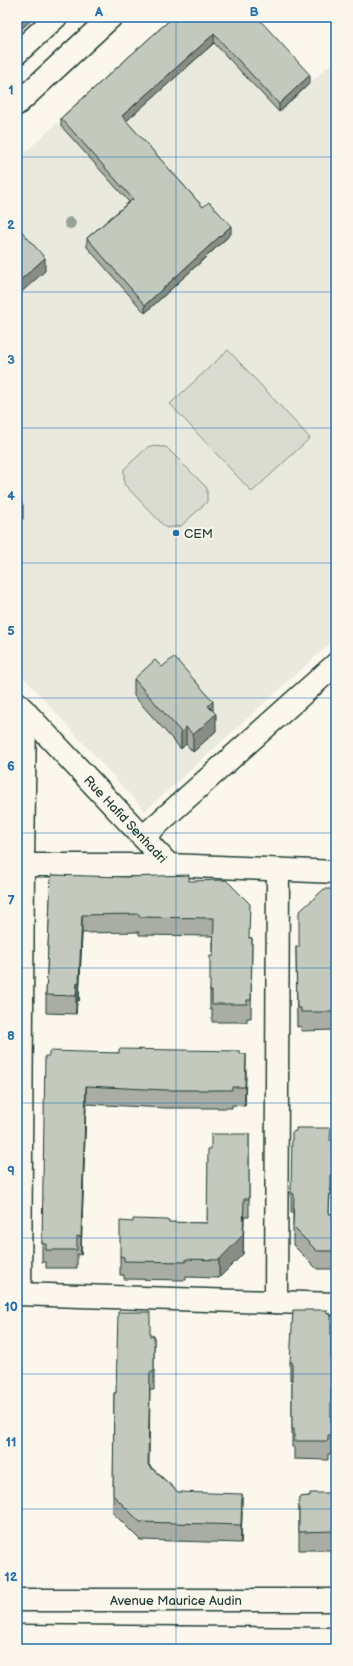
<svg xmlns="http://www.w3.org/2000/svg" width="353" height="1666" viewBox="0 0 353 1666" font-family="'Balsamiq Sans',sans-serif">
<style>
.built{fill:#eae9de}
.green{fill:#dbdcd1;stroke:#7d8c82}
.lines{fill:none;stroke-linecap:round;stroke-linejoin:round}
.minor-casing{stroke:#1f3d34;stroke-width:25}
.minor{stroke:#fbf7ec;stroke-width:22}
.tree{fill:#97a298}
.wall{fill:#a9ada3;stroke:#1f3d34}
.shaded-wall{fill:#898d85;stroke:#1f3d34}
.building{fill:#c4c9be;stroke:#1f3d34}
.grid{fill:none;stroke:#1f6fb2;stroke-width:1;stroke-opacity:0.55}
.poi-dot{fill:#1f6fb2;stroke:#fbf7ec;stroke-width:1.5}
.labels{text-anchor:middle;stroke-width:4;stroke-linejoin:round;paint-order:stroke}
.poi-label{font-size:13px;fill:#1f3d34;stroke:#fbf7ec;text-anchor:start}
.street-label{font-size:13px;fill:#1f3d34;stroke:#fbf7ec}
.neatline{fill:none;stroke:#1f6fb2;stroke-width:1.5}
.grid-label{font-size:13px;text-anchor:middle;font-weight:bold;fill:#1f6fb2}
</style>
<rect width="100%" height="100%" fill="#fbf7ec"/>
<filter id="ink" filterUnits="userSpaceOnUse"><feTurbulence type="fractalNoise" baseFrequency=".025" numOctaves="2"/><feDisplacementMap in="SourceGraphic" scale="8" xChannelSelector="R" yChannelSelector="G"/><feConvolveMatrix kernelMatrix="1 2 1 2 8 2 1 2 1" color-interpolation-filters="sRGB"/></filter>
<g filter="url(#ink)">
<path class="built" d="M182,17l128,66 26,-24v579l-191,173 -128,-141v-510l40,-37 4,3z"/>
<path class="green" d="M228,350l82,88 -58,54 -82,-88z
M149,446l17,1 41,41v14l-26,24 -15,2 -42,-44v-15z"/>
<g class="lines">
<defs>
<g id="minor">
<path d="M17,53l39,-36"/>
<path d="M17,104l94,-87"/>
<path id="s1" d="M17,703l152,162 167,7"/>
<path d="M143,837l193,-173"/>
<path d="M23,865l2,-154"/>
<path d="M17,1294l319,10"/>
<path d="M20,1294l3,-429h146"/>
<path d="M276,1302l2,-432"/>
<path id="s2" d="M17,1600h319"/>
<path d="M17,1636l319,3"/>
</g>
</defs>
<use href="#minor" class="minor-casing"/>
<use href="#minor" class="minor"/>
</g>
<circle class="tree" cx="70" cy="223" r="6"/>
<path class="wall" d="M173,17h84l53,66 -31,29 -65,-69 -88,78 77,86 28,27 -86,79 -58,-66v-9l42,-36 -68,-76v-8z
M162,667l51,44 3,20 -23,21 -7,-8 -5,5 -47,-53v-17z
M51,875l138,6 61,57h2l-1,80h-4v4h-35v-13l-2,1v-19l3,-35v-20l-74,-1v-3l-57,1 -3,68h-2l-1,13 -30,-1v-18z
M336,889v141l-35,1v-5l-4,1 -1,-80h3z
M119,1053l121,1 6,18 -1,34 -13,-1v3h-67l-79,-4 -5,151 -4,-1v14h-31v-6h-4v-18l7,-188z
M249,1134v83h-5l-1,37 -24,24 -33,-1v3l-62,-1v-4h-4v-19l13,-34 74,1 4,-74z
M331,1140l2,19 -1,35h-2l-1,20h7v55h-19l-24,-24v-33h-2v-19z
M327,1314h4v140h-3v6l-34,-1v-12h-2v-67h-2v-18z
M150,1336h4v54h-4l-1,75 29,27 64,20 -1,31 -101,-3 -27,-27 1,-120h2z
M336,1493v57h-37v-53l11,-1z"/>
<path class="shaded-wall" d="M23,17h12l-18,16v-11z
M214,34v9l-92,82v-9z
M310,75v8l-31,29v-8z
M231,226v8l-86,79v-8z
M45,258v13l-28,25v-13z
M23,505v14l-6,5v-13z
M213,701v15l3,-2v17l-23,21v-17l15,-29z
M186,727v17l-5,5v-17z
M82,915v18l-3,68v-18z
M77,983v18l-1,13v-18z
M246,1054v18l-1,34v-19z
M86,1086v18l-5,151v-18z
M333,1141v18l-1,35v-19z
M244,1217l-1,37 -24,24v-18z
M242,1494v18l-1,31v-18z"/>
<path class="building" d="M17,17h6l-6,5z
M173,17h84l53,58 -31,29 -65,-70 -92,82 81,91 6,-5 22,24 -86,79 -58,-67 46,-39 -72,-81z
M17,226l28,32 -28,25z
M17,498l6,7 -6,6z
M174,657l39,44 -5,5 8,8 -23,21 -7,-8 -5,5 -47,-53 21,-19 7,7z
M51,875l74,2 64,-2v6l37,-1 24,24 -1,34h3l-1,62h-4v4h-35v-13h-2v-35h3l1,-38 -75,-1v-3l-57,1 -3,68h-2l-1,13 -30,-1z
M324,889h12v123h-35v-4h-4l-1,-61h3v-35z
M119,1049l121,2v3h6l-1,33h-13v3h-67l-79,-4 -5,151 -4,-1v14h-31v-6h-4l3,-188h4v-5l70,2z
M296,1128h35l-1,12 3,1 -1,34h-2l-1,39h7v37h-19l-24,-24 1,-33 -3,-1 1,-61 4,-1z
M211,1134h38v65h-5l-1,36 -24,25 -33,-1v3l-62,-1v-4l-4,-1v-35l13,1v-3l35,1v2l39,1 1,-74h3z
M293,1310h34v4h4v121h-3v6h-34v-12h-2v-67h-2z
M118,1312h32v24h4v36h-4l-2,93 30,27 64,2 -1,31 -101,-3 -27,-27 1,-102h2z
M310,1493h26v38l-37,1v-35l11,-1z"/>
</g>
<path class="grid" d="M176,17v1632M17,157h319M17,292h319M17,428h319M17,563h319M17,698h319M17,833h319M17,968h319M17,1103h319M17,1238h319M17,1374h319M17,1509h319"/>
<circle class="poi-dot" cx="176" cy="533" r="4"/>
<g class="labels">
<g class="poi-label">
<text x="184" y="538">CEM</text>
</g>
<g class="street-label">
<text dy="5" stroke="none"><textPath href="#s1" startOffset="159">Rue Hafid Senhadri</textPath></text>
<text dy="5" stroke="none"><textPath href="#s2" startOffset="159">Avenue Maurice Audin</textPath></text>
</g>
</g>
<rect width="353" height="1666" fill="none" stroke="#fbf7ec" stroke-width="44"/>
<rect x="22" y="22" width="309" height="1622" class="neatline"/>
<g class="grid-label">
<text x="99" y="16">A</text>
<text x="254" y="16">B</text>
<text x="11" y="94">1</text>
<text x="11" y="229">2</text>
<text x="11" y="364">3</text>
<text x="11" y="500">4</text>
<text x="11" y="635">5</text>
<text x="11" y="770">6</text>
<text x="11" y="905">7</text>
<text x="11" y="1040">8</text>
<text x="11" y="1175">9</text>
<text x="11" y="1311">10</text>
<text x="11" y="1446">11</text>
<text x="11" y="1581">12</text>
</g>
</svg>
